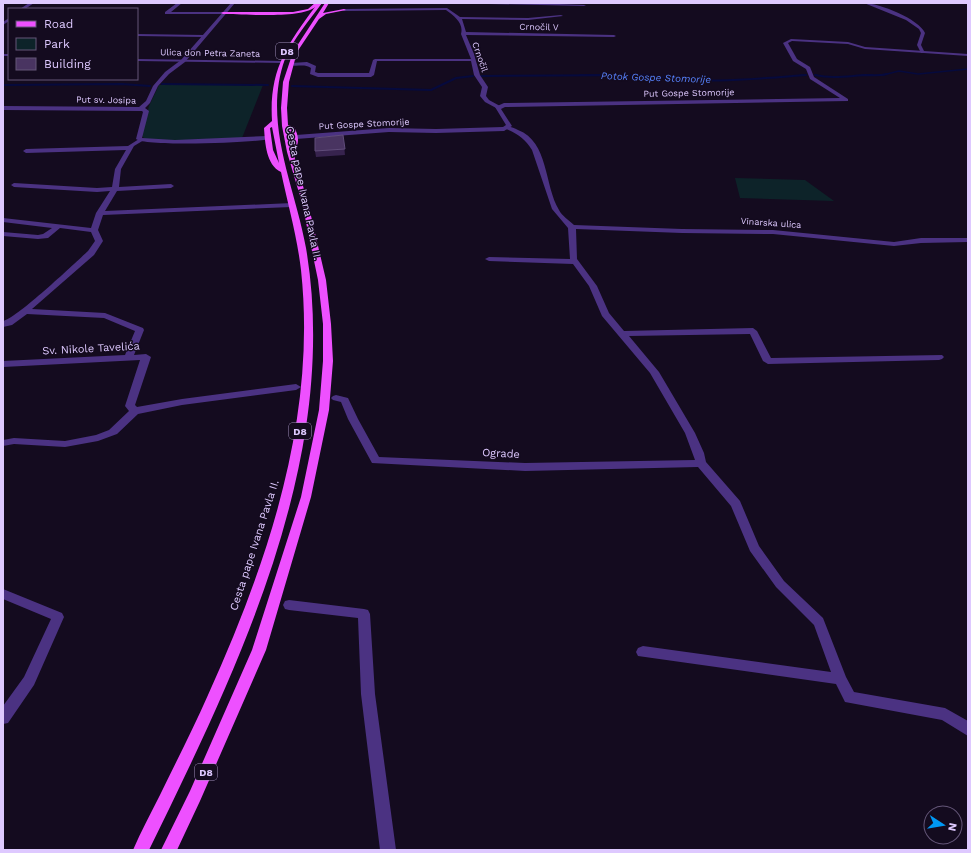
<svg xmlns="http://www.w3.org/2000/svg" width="971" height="853" viewBox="0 0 971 853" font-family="'Work Sans',sans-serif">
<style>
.green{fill:#0d2329}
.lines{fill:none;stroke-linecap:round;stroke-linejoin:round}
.stream-far1{stroke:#060a3d;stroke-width:1.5}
.stream{stroke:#060a3d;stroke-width:2}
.minor{fill:#4b3282;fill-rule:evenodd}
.tertiary{fill:#4b3282;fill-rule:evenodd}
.primary{fill:#ee50ff;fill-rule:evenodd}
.wall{fill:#37234e}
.building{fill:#493461;stroke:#604c7a}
.labels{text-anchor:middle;stroke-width:3;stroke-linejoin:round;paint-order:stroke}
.far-street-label{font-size:9px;fill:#dec9ff;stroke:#140b1f}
.shield{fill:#140b1f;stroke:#a190bc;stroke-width:1}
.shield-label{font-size:10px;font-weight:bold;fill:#dec9ff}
.far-water-label{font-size:10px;font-style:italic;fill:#5783ff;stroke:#140b1f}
.street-label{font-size:11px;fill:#dec9ff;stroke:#140b1f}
</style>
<rect width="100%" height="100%" fill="#140b1f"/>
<path class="green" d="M159,85h104l-21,53 -79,3 -18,-2 -4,-4 8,-29z
M735,178l70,2 29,21 -94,-3z"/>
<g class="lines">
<path class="stream-far1" d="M580,75h70
M801,75h5
M815,75h2
M862,75h11
M883,75l16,-4 19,3 50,-5"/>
<path class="stream" d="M815,75c17,4 33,1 50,0 8,0 14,1 22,-1
M481,76l167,-1c51,10 106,4 158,0
M162,84l106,1
M3,85l119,-1 28,2
M292,86l139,4 25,-12 17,-2"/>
<path class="minor" d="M29,3h5l-9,6h-5z
M177,3h5l-11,9h52l2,1 -2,1h-58v-2z
M444,3h88l54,2 -2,1z
M864,3c15,0 55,16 61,30l-4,12 4,8h-4l-4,-8 4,-12 -2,-4 -13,-9z
M447,8l13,9 68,1 33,-3 2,1 -35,4 -66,-1 4,13 148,3 2,1 -2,1 -148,-2 8,19 6,21 8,12 -2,9 3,4 11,6 1,1 -3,2 -13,-7 -5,-6 2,-9 -8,-12 -3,-14h-94l-3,14 -3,2h-53l-8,-3 1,-6c-7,-5 -16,0 -22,-4l2,-1 16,-1 9,4 -1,6 3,1h51l4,-13 2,-1h96l-10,-25c3,-11 -7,-18 -15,-24l-102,1 -2,-1 2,-1z
M9,18v3l-6,4v-3z
M137,34l67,1 2,1 -2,1 -67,-1z
M3,54h6v2h-6z
M137,59l145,2 2,1 -2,1 -145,-2z
M506,127c4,-1 8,1 12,3 31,12 26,55 41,80 3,6 10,10 15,15l108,4 91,1 121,12 27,-4h47v4l-47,1 -27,3 -121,-12 -91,-1 -106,-4 1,30 20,27 12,27 15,18 129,-3 4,3 14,27 171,-3 2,2 -2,2 -3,1 -171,4 -5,-3 -13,-27 -121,2 30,36 36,61 9,20 2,9 34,39 19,45 25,35 39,37 23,59 8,15 91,16 23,13v15l-26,-16 -97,-18 -9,-18 -198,-28 -2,-4 2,-4 5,-2 188,26 -17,-47 -38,-38 -26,-36 -19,-45 -33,-39 -173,4 -153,-8 -24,-44 -7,-17 -8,-2 -2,-2 2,-2 3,-1 12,3 10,21 21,38 146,6 170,-3 -10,-27 -35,-60 -48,-57 -13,-30 -16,-22 -84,-3 -4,-2 4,-2 81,2 -2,-31 -16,-19 -20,-59c-7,-11 -14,-16 -26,-21z
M139,139l5,1 -10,6 -13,23 -2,18 52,-3 3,2 -3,2 -54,3 -12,20 187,-8 3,2 -3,2 -189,8 -5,15 5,11 -9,14 -62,54 73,4 38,15 1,2 -10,25 12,-1 5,3 -16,48 2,2 45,-8 114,-15 5,3 -5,3 -114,15 -44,9 -21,20 -19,7 -33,6 -51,-3 -11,2v-6l11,-2 51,3 31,-6 13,-5 20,-19 -4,-5 15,-46 -137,7v-6l122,-6 10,-24 -31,-13 -77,-4 -15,11 -9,2v-6c13,-2 72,-58 85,-70l7,-10 -4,-9 -31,-4 -12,10 -10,1 -35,-3v-4l35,3 5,-1 9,-6 -49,-6v-4l88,10 5,-15 14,-22 -13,1 -83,-5 -3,-2 3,-2 83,5 15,-1 3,-18 11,-19 -100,3 -3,-2 3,-2 102,-3z
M3,589l59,24 2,4 -30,68 -26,38 -5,1v-18l21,-29 27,-58 -48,-20z
M289,600l75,9 4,1 2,4 5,80 21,156h-16l-19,-156 -3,-76 -69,-8 -4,-1 -2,-4 2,-4z"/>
<path class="tertiary" d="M231,3h4l-50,59 -16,12 -11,12 -8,17 -5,5 4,3 -7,27 33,2 93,-4 2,1v2c-17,4 -124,8 -134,0l7,-27 -1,-1 -139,-1v-4l136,1 7,-6 7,-15 12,-14 16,-12z
M791,39l57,3 17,5 103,7v2l-103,-7 -17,-5 -56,-3 -4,2 9,16 13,8 4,10 34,22v2l-343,6 -4,2 11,17 -8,5 -68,2 -47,-1 -93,7 -3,-2 3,-2 93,-7 47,1 67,-2 3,-2 -11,-18 9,-4 336,-5 -30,-19 -4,-10 -13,-8 -10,-18z"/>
<path class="primary" d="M315,3h7c-13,18 -29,36 -37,56 -23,63 10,127 21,189 10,58 9,120 0,179 -23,149 -91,288 -157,423h-16c8,-19 18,-37 27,-55 16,-33 33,-66 48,-100 60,-133 109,-277 93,-425 -4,-34 -13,-65 -20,-98 -15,-7 -16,-30 -17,-44l8,-7c-3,-50 14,-75 43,-114 -14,12 -72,7 -92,7l-2,-1 2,-1h70l15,-3zM272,127l7,36 -6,-13 -3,-22z
M325,3h4l-6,10 21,-4 2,1 -20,4 -7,5 -22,33 -8,30 -2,26 1,17 6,2c5,9 6,17 -1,25l15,51 18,77 5,44 2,37 -4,49 -18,87 -45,153 -66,151 -23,49h-16l29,-59 62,-141 49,-153 18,-87 4,-49v-37l-5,-44 -16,-77 -15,-51 -5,-26 -1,-18 2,-26 10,-30zM288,129l4,6v10z"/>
</g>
<path class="wall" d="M343,135l2,20 -29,2 -1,-6z"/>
<path class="building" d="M343,135l2,14 -30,2v-13z"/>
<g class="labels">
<g class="far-street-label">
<text transform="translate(539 27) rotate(1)" y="3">Crnočil V</text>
<text transform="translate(210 53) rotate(1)" y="3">Ulica don Petra Zaneta</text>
<text transform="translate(480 57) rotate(71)" y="3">Crnočil</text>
<text transform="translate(689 93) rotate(-1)" y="3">Put Gospe Stomorije</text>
<text transform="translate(106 100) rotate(1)" y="3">Put sv. Josipa</text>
<text transform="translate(364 124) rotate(-3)" y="3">Put Gospe Stomorije</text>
<text transform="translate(771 223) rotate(4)" y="3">Vinarska ulica</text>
</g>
<g class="shield">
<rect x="276" y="43" width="22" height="16" rx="3"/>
<rect x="289" y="423" width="22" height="16" rx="3"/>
<rect x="195" y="764" width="22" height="16" rx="3"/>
</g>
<g class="shield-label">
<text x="287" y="55">D8</text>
<text x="300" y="435">D8</text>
<text x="206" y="776">D8</text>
</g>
<g class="far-water-label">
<text transform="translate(656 77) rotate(2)" y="4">Potok Gospe Stomorije</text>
</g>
<g class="street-label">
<text transform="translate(304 193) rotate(78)" y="4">Cesta pape Ivana Pavla II.</text>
<text transform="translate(91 348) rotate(-3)" y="4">Sv. Nikole Tavelića</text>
<text transform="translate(501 453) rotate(3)" y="4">Ograde</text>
<text transform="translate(254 545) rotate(-72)" y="4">Cesta pape Ivana Pavla II.</text>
</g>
</g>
<rect width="971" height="853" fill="none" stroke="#dec9ff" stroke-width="8"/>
<rect x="8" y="8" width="130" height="72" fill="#140b1f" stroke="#655779"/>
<rect x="16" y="21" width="20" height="6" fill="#ee50ff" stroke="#655779"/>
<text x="44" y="28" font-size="12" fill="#dec9ff">Road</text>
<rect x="16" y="38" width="20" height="12" fill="#0d2329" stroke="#655779"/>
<text x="44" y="48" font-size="12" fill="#dec9ff">Park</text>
<rect x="16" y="58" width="20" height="12" fill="#493461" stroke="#655779"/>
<text x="44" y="68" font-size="12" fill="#dec9ff">Building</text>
<g transform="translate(943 825) rotate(102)"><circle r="19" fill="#140b1f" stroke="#655779"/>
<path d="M0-3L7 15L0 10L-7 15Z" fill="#0098f4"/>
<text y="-6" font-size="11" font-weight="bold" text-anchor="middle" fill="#dec9ff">N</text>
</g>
</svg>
